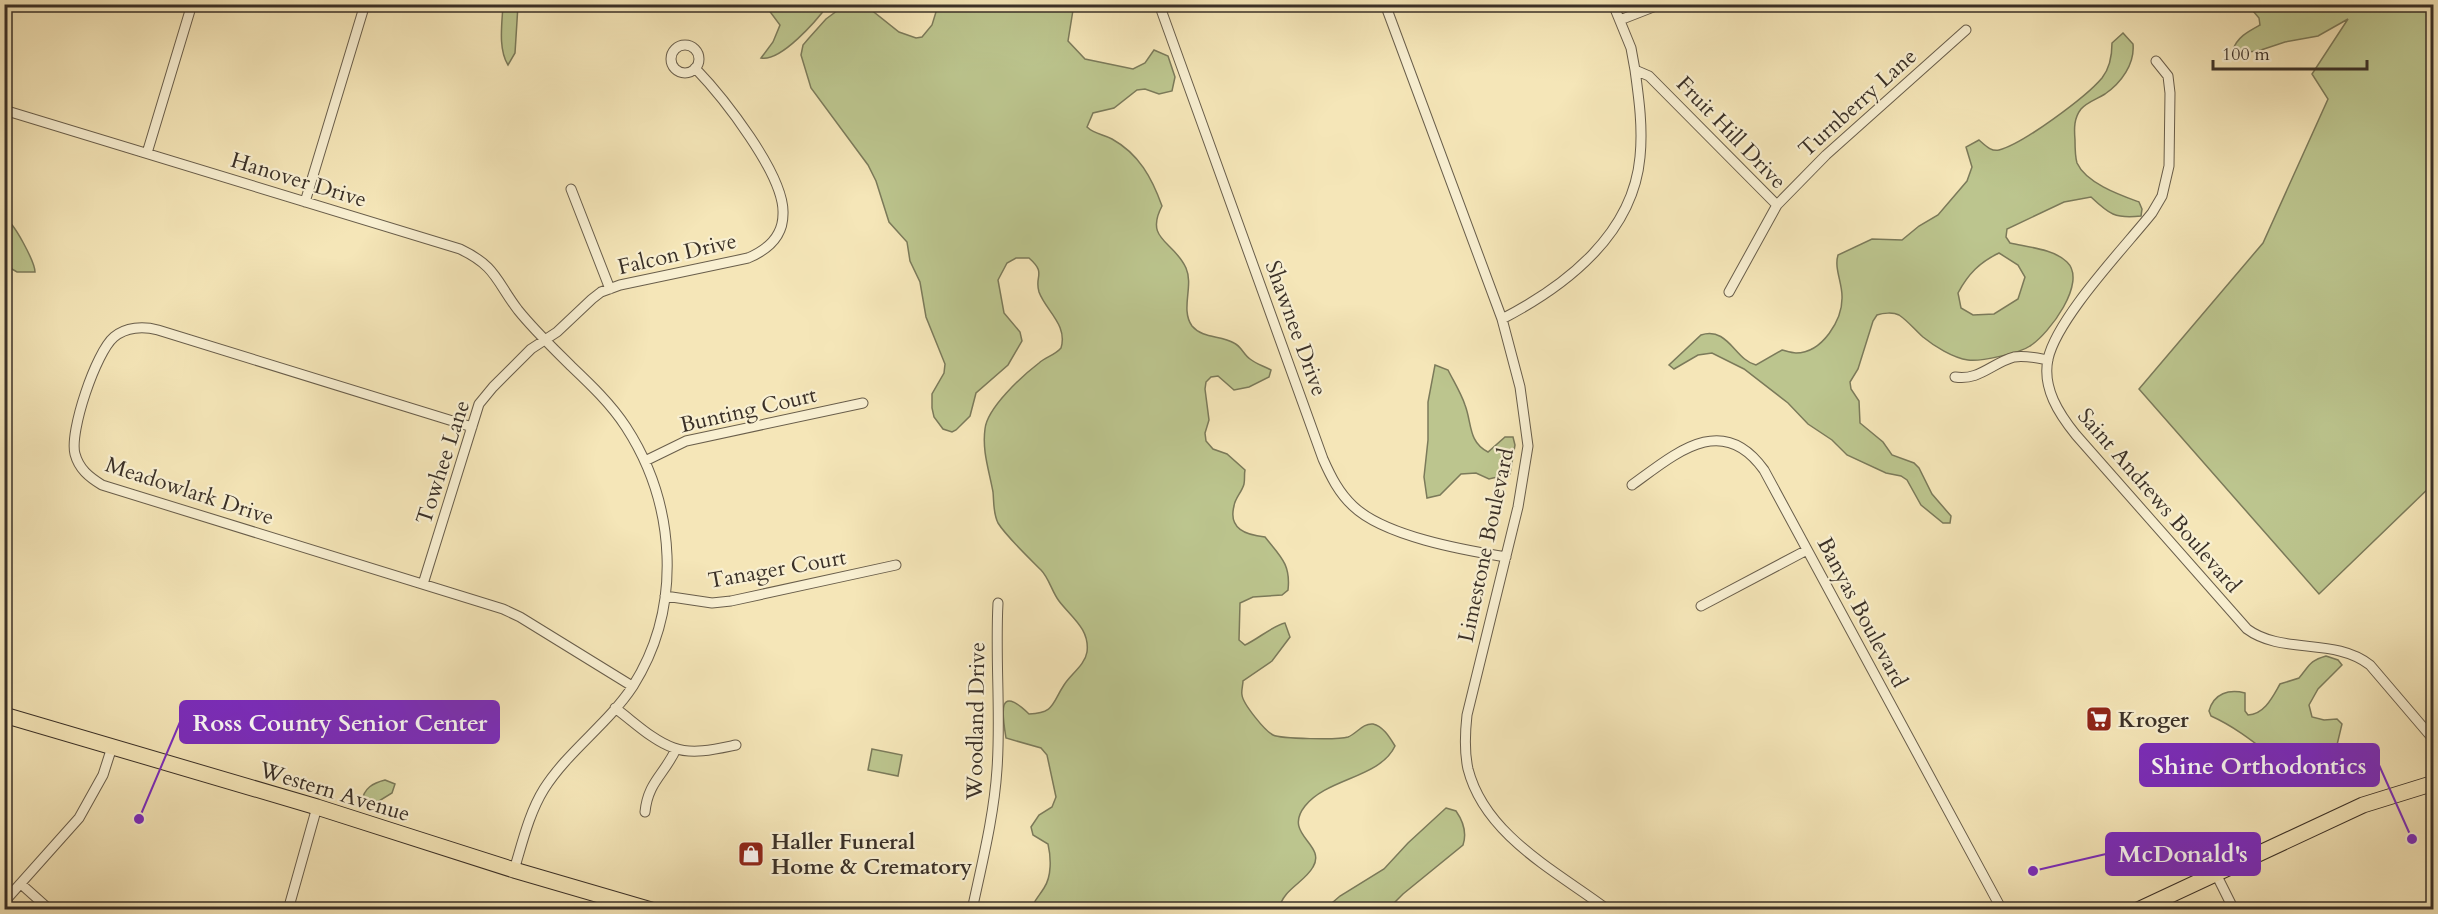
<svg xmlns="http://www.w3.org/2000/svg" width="2438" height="914" viewBox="0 0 2438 914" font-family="Cardo,serif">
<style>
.green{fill:#bcc58e;stroke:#7b7a5a;stroke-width:1.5;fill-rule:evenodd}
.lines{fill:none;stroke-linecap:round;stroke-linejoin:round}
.minor-casing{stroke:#695e4b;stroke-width:11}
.primary-casing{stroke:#3a3027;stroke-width:17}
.minor{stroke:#f8efd1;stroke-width:9}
.primary{stroke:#f5e6b8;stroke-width:15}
.labels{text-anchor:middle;stroke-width:4.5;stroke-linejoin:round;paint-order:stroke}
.street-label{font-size:22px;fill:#3a3027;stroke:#f8efd1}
.poi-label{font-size:22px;font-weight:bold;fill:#3a3027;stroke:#f8efd1;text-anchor:start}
.leader{fill:none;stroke:#7b2cbf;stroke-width:2}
.callout-dot{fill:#7b2cbf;stroke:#f8efd1;stroke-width:2}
.callout{fill:#7b2cbf;stroke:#7b2cbf;stroke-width:2}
.callout-label{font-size:24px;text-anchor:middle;font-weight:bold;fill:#fff}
</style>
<rect width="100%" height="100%" fill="#f5e6b8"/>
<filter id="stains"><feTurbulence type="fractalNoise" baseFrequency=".00333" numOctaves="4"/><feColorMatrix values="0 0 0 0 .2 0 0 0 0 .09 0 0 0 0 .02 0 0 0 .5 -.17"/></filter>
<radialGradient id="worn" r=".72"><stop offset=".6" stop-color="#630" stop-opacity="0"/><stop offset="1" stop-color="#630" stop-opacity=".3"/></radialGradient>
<path class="green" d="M1074,4l-6,37 17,18 48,10 12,-6 9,-13 14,6 7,21 -3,14 -13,3 -14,-5 -8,1 -23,18 -21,5 -6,14c7,7 16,7 25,12 27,15 40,39 50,67 -18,34 12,35 24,62 8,18 -6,41 6,58 11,13 29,9 42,17 7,3 10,12 16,16 6,5 14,7 21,11l-2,7 -20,10 -15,3 -16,-14 -7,1 -5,5 -1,7 4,31 -4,13 1,8 7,8 14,5 18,16c-1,4 0,10 -1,14 -2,8 -9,14 -10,22 -6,23 12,29 31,31 15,19 26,27 23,53l-6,5 -29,2 -13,6 -1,37 6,5c13,-6 29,-20 40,-22l5,14 -18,24 -29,20c0,4 -2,10 -1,14 1,9 23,36 31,40 8,4 66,5 75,2 8,-3 15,-14 25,-13 10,2 17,14 22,22 -15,32 -68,32 -90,60 -23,29 22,38 8,61 -9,16 -30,22 -34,42h-248c3,-8 8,-13 13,-21 8,-12 7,-31 4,-44l-15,-9 -2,-8 8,-12 13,-8 4,-10 -9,-42 -6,-7 -35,-10c-4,-24 -9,-55 23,-24 26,-1 23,-11 35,-29 7,-11 21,-20 23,-33 3,-23 -16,-35 -28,-51 -7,-9 -10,-23 -18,-31 -11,-11 -35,-34 -43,-47 -5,-10 -4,-21 -5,-31 -4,-22 -11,-41 -8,-63 2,-21 37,-53 54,-66 7,-6 16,-8 22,-15 7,-23 -15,-37 -22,-56 -5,-17 8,-18 -10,-34h-13l-9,5 -9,17 6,33 16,19 2,9 -14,24 -32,28 -6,23 -14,14 -4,2 -9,-3 -9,-12 -2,-9v-14l12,-21 1,-9 -19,-47 -6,-35 -10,-21 -3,-19 -18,-20 -13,-41 -8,-16 -57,-77 -10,-33 2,-10 6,-7 17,-19 19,-14h20l34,27 17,6 6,-1 10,-12 4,-13v-7z
M503,5h15l-3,48 -7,12c-10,-16 -6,-41 -5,-60z
M765,5h63c-11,15 -47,57 -67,53l12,-16 7,-17z
M2248,5h185v479l-114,110 -180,-205 124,-146 65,-144 -16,-25 36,-55 -30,17 -33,6 -27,9 -21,2 -4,-3c4,-13 16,-19 27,-25l-1,-7z
M2123,33l10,11c2,20 -12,39 -28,50 -8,5 -18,8 -24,15 -7,9 -7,19 -6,31 0,6 0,16 2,23 9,20 43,32 62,39l3,7 -1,7c-26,3 -32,-2 -50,-19l-27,5 -57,27 -1,8 4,6c17,4 44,6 57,19 21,20 -18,72 -37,84 -10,7 -50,16 -62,14 -15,-2 -34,-14 -45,-23 -8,-7 -15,-16 -24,-22 -6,-3 -16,-2 -22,0l-4,6 -15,48 -8,13 1,7 8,12 1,22 23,19 9,13 22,8 5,5 13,26 19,22 -1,7h-7l-22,-18 -14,-25 -6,-4 -15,-3 -39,-18 -15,-15 -24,-16 -20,-21 -44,-34 -32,-16 -14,2 -24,14 -5,-4 32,-30c27,-9 34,25 55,30l26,-15c4,1 10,3 14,3 26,0 47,-33 46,-57 0,-14 -8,-28 -4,-41l34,-16 30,1 17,-14 19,-11 29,-34 5,-14 -6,-20 13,-7c6,5 12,12 20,10 24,-6 87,-53 103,-72 8,-10 10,-23 10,-35zM1999,253l19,12 7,12 -7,22 -24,15 -21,1 -12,-7 -3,-15c10,-19 22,-31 41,-40z
M4,218c10,3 31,45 31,54h-18l-12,-7z
M1435,365l13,5c6,12 13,23 17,35 7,18 3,37 23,47l17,-15h8l2,8 -5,29 -21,5 -13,-6 -15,1 -21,21 -13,3 -3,-21 4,-37v-38z
M2326,656l12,4 4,5 -24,24 -9,16 3,12 12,3 13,-1 5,5 -6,25 -1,21 -10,10 -13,4c-36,-21 -63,-51 -101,-68l-2,-5c5,-18 20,-22 36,-18v18l3,4c17,-1 25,-19 32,-31l19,-6c11,-13 10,-17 27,-22z
M872,749l30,6 -4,21 -30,-6z
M385,780l10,4 -3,9 -21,13h-5l-4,-5c2,-13 11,-18 23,-21z
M1446,808l10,3c7,10 11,22 7,34l-60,49 -15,15h-63l15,-13 44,-27 24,-26z"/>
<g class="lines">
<defs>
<path id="minor" d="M1159,4l164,455c8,18 16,34 30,47 31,30 110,44 153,51
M1385,4l117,315 18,68 8,59 -10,61 -51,208c-2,18 -3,36 1,54 17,67 90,103 140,141
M1613,4l18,44 4,22 14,6 128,129 -48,87
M1620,20l41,-16
M671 59a14 14 0 1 1 28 0a14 14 0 1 1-28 0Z
M2156,61l12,15 2,17 -1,73 -7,30 -10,17c-28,35 -95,105 -104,146 -6,29 11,55 28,76l171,194c35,26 88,8 123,36l64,75
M4,110l456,139c36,17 36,32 58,61 16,20 35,38 53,56 20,19 40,38 55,61 50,77 57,180 7,259 -25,38 -65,65 -89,103 -15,24 -22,55 -30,81
M147,153l45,-149
M571,189l39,100
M305,202l60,-198
M1777,205l49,-50 140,-125
M1502,319c64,-33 131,-85 138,-162 3,-29 -1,-58 -5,-87
M1955,377c24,4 37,-14 59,-20 11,-2 23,1 34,3
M472,427l-314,-97c-15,-4 -32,-3 -44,7 -18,15 -45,95 -39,117 4,15 14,23 27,31l401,124 17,8 112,69
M645,461l41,-20 177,-38
M1632,485c43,-31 90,-74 132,-15l238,440
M423,584l56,-180 14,-17 38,-38 26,-17 35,-33 9,-7 19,-7 128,-27c19,-8 35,-21 35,-44 2,-39 -61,-118 -88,-146
M665,596l47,7 19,-2 165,-36
M1701,606l106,-56
M615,708c18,13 38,33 59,40 19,7 43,1 62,-3
M645,812c3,-30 19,-37 31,-63
M2215,872l19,38
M21,884l29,26
M4,902l75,-84 24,-43 9,-28
M288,910l29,-103
M972,910c10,-47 22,-94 25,-141 4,-55 -2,-110 1,-166"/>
<path id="primary" d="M4,715l313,92 197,63 137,40
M2138,910l225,-105 71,-22"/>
</defs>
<use href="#minor" class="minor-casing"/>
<use href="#primary" class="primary-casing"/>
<use href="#minor" class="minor"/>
<use href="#primary" class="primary"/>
</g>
<defs>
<symbol id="supermarket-square" viewBox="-11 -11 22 22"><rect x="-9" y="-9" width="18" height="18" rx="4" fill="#8f2418" stroke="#f8efd1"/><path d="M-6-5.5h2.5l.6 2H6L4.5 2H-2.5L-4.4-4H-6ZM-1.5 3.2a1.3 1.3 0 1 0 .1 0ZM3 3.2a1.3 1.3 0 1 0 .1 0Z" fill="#fff"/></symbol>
<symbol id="shop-square" viewBox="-11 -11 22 22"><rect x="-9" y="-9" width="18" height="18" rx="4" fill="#8f2418" stroke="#f8efd1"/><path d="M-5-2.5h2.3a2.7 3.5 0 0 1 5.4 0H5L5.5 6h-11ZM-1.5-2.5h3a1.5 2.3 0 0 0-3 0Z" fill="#fff"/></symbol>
</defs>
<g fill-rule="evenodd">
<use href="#supermarket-square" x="2084" y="704" width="30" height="30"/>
<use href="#shop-square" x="736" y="839" width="30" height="30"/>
</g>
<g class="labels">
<g class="street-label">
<text transform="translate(1857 102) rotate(-42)" y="8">Turnberry Lane</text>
<text transform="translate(1732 132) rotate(46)" y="8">Fruit Hill Drive</text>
<text transform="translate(299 179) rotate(17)" y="8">Hanover Drive</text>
<text transform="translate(677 253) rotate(-13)" y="8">Falcon Drive</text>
<text transform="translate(1297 328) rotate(70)" y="8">Shawnee Drive</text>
<text transform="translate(748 409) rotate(-13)" y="8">Bunting Court</text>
<text transform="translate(442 462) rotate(-72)" y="8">Towhee Lane</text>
<text transform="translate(190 490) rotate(18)" y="8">Meadowlark Drive</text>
<text transform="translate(2160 500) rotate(49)" y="8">Saint Andrews Boulevard</text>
<text transform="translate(1485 545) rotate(-78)" y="8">Limestone Boulevard</text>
<text transform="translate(777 568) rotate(-10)" y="8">Tanager Court</text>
<text transform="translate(1863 612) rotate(62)" y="8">Banyas Boulevard</text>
<text transform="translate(975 721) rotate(-89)" y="8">Woodland Drive</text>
<text transform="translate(335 791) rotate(17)" y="8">Western Avenue</text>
</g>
<g class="poi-label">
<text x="2118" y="727">Kroger</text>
<text x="771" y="849">Haller Funeral<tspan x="771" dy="25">Home &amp; Crematory</tspan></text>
</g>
</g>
<path class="leader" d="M139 819L180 722M2412 839L2379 765M2033 871L2106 854"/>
<g class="callout-dot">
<circle cx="139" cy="819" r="6"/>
<circle cx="2412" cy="839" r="6"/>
<circle cx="2033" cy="871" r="6"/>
</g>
<g class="callout">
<rect x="180" y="701" width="319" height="42" rx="6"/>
<rect x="2140" y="744" width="239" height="42" rx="6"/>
<rect x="2106" y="833" width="154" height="42" rx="6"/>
</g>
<g class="callout-label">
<text x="340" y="731">Ross County Senior Center</text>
<text x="2259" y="774">Shine Orthodontics</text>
<text x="2183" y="862">McDonald's</text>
</g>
<rect width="2438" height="914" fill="none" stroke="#f5e6b8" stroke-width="24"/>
<rect x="6" y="6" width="2426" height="902" fill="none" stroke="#3a3027" stroke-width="3"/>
<rect x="12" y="12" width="2414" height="890" fill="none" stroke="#3a3027" stroke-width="1.5"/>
<path d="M2213 60v9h154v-9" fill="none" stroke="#3a3027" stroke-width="3"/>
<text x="2222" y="60" font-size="18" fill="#3a3027" stroke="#f8efd1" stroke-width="4.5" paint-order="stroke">100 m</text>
<rect width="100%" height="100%" filter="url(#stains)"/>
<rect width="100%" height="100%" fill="url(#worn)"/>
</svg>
